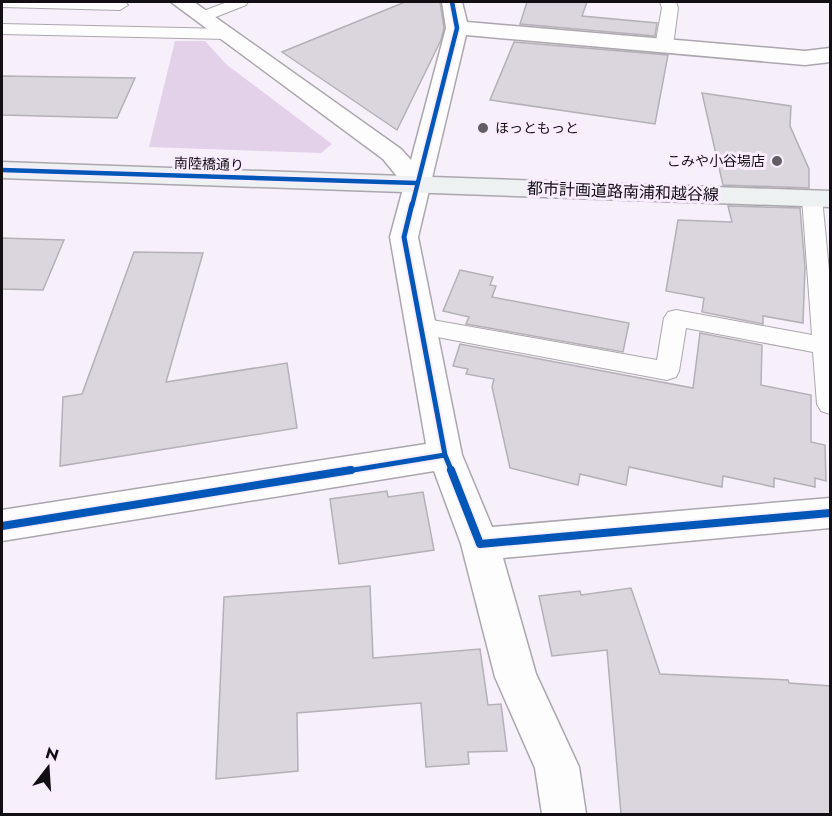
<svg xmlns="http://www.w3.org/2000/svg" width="832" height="816" viewBox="0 0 832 816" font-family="Jost,'Noto Sans JP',sans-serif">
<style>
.green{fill:#e3d1ea}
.building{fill:#dbd6dd;stroke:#b4b0b6;stroke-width:1.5}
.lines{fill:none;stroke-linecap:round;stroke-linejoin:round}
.lane-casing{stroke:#aba6ad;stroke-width:2}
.street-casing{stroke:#aba6ad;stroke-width:3}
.secondary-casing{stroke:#aba6ad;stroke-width:3}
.lane{fill:#fefdfe;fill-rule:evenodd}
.street{fill:#fefdfe;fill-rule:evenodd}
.secondary{fill:#edf1f2;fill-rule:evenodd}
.cycleway-far2-casing{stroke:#f9edfd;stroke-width:8}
.cycleway-far1-casing{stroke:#f9edfd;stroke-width:9}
.cycleway-casing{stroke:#f9edfd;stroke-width:11}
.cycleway-far2{stroke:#0057b8;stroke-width:4.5}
.cycleway-far1{stroke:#0057b8;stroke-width:5}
.cycleway{stroke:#0057b8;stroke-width:8}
.poi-dot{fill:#625d64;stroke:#f9edfd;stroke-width:2}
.labels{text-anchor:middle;stroke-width:6;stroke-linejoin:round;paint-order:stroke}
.far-poi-label{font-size:14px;fill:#120e13;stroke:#f9edfd;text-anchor:start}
.far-street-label{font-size:14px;fill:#120e13;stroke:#f9edfd}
.street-label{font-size:16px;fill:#120e13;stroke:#f9edfd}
</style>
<rect width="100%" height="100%" fill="#f7f0fa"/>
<path class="green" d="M175,41h30l22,24 105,79 -11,9 -172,-6z"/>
<path class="building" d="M405,2h35l4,26 -3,12 -44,90 -115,-78z
M527,2h60l-5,14 75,7 -2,13 -135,-12z
M514,42l154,13 -13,69 -165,-24z
M2,76l133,2 -18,40 -115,-3z
M702,93l89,13 -1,20 19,43v19l-86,-3z
M728,206l72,2 5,59 -2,56 -40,-7v8l-61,-12 2,-14 -38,-7 12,-71 54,2z
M2,238l62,2 -21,50 -41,-1z
M134,252l69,1 -37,129 121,-19 10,65 -237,38 3,-69 19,-3z
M460,270l33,7 -3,8 6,1 -4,11 137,26 -6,29 -157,-28 3,-7 -26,-6z
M700,333l62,12 -1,40 50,10v47l14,3 1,36 -11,-3v9l-41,-9v9l-51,-11 -1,11 -93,-20 -3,18 -46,-11 -2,11 -68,-17 -18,-81 2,-8 -28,-5 2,-5 -15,-3 7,-22 233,44z
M387,491l1,6 35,-5 11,58 -95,14 -9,-65z
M370,586l3,72 107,-9 8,56 13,-1 6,47 -39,1 1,12 -43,3 -5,-64 -124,10 1,58 -82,8 8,-182z
M631,588l29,86 128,6 1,3 42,3v128h-210l-14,-164 -55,6 -13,-60 41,-5 1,4z"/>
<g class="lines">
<defs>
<path id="lane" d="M2,2h123l3,3 -8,5 -118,-3z
M227,2h21l-2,3 -38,15 -6,2 -8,-5 2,-3z
M660,2h16l2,6 -5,38 -3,4h-12l-3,-4 7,-38z
M2,24l225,5 8,5 -8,5 -225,-5z
M812,192l7,1 3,5 8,83v133l-9,-3 -4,-7 -4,-52 -127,-24 -7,43 -3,6 -9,3 -246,-46 -8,-2 -4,-6 4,-6 8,-2 236,42 7,-42 4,-6 8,-2 136,25 -10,-137 3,-5z"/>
<path id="street" d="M171,2h23l207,147 10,11 35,-132 -4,-26h20l5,20 338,29 25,-3v14l-25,3 -339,-30 -48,202 44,218 30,72 338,-29v30l-327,30 33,116 43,93 7,47h-44l-7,-46 -40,-91 -34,-133 -27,-73 -432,70v-31l424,-66 -36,-207 14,-52 -21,-26z"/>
<path id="secondary" d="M2,162l828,29v16l-828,-29z"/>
</defs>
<use href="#lane" class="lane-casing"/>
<use href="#street" class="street-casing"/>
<use href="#secondary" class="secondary-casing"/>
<use href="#lane" class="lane"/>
<use href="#street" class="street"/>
<use href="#secondary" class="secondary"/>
<defs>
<path id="cycleway-far2" d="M2,170l414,13
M412,206l45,-178 -5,-26"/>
<path id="cycleway-far1" d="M412,204l-8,33 41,218
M341,472l104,-17 7,17"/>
<path id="cycleway" d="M451,470l29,74 350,-31
M2,526l349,-56"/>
</defs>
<use href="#cycleway-far2" class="cycleway-far2-casing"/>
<use href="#cycleway-far1" class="cycleway-far1-casing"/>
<use href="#cycleway" class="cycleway-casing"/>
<use href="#cycleway-far2" class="cycleway-far2"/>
<use href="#cycleway-far1" class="cycleway-far1"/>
<use href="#cycleway" class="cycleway"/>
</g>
<g class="poi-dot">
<circle cx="483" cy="128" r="6"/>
<circle cx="777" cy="161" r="6"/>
</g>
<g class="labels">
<g class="far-poi-label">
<text x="495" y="133">ほっともっと</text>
<text x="765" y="166" text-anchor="end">こみや小谷場店</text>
</g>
<g class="far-street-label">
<text transform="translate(209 164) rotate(2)" y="5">南陸橋通り</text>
</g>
<g class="street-label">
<text transform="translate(623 191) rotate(2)" y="6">都市計画道路南浦和越谷線</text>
</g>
</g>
<rect width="832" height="816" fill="none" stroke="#120e13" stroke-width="6"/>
<g transform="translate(48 768) rotate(17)" stroke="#f9edfd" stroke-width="4.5" paint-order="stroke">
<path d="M0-4.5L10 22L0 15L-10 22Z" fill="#120e13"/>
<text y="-9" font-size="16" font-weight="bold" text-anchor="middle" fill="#120e13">N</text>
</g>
</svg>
